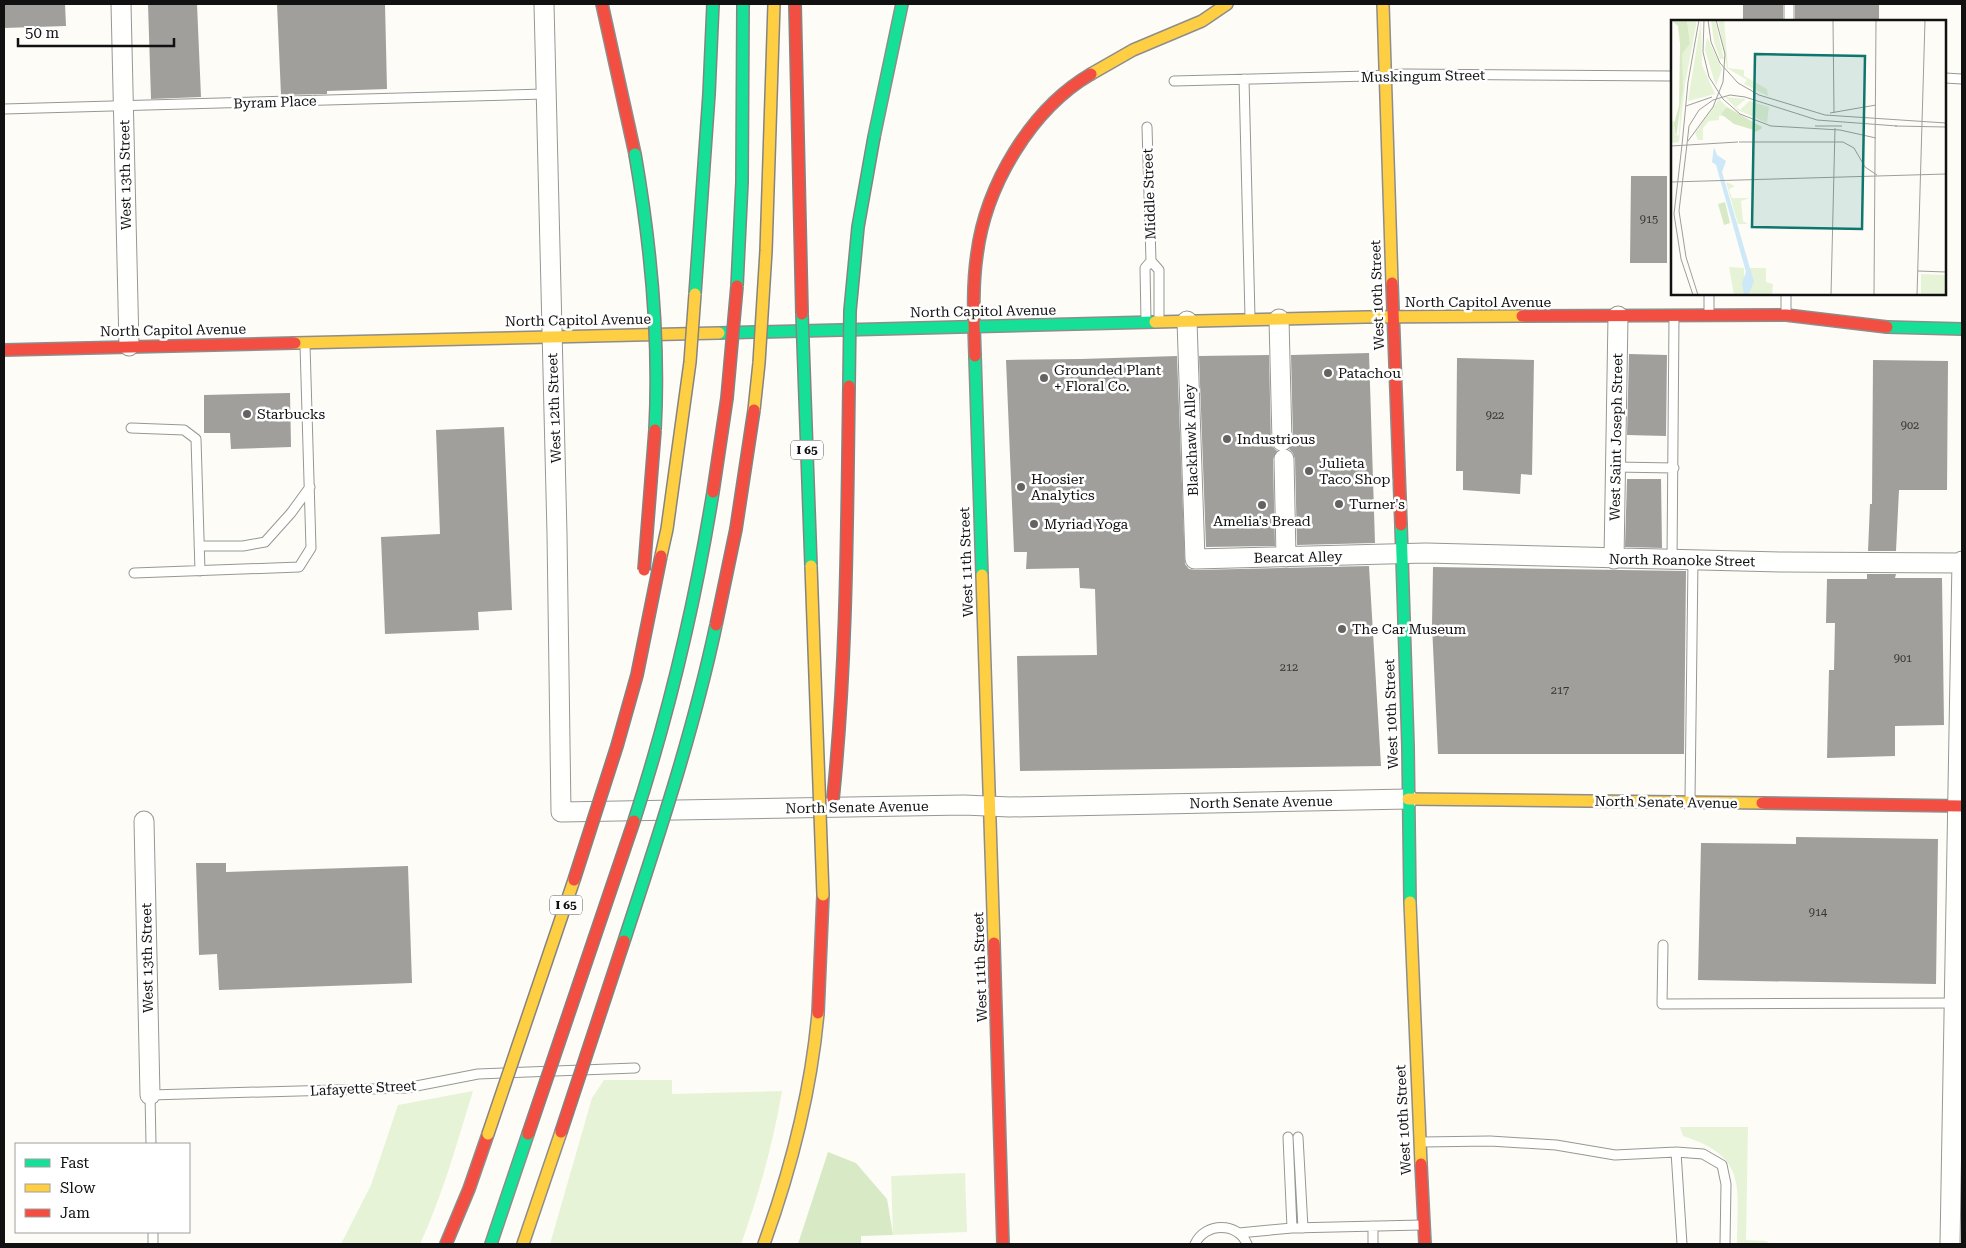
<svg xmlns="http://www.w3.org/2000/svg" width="1966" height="1248" viewBox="0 0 1966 1248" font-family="'Roboto Serif',serif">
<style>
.green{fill:#e7f3d7}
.forest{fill:#d8eac5}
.building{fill:#a19f9c}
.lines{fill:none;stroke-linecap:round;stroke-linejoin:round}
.lane-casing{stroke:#979795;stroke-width:11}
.street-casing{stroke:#979795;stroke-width:21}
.fast-casing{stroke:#8e8d8b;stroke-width:14}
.slow-casing{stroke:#8e8d8b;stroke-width:14}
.jam-casing{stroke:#8e8d8b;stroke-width:14}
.lane{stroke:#fffffe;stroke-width:9}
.street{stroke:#fffffe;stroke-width:19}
.fast{stroke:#16e098;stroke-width:11}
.slow{stroke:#ffcf43;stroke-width:11}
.jam{stroke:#f24e42;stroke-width:11}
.fast-bridge-casing{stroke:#858482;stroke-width:14;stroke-linecap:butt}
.slow-bridge-casing{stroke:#858482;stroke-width:14;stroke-linecap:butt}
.jam-bridge-casing{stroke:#858482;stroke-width:14;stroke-linecap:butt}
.fast-bridge{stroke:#16e098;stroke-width:11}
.slow-bridge{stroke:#ffcf43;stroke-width:11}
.jam-bridge{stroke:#f24e42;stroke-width:11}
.poi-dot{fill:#646362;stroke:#fff;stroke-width:2}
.labels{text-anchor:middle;stroke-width:5;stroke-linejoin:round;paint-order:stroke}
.number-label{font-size:11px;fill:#353434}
.shield{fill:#fff;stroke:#585858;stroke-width:1}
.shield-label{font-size:12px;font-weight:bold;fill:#111}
.street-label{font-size:14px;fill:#111;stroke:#fff}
.poi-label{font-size:14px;fill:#111;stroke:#fff;text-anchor:start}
.inset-road{fill:none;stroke:#9f9e9b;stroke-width:1}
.view{fill:#0f766e;fill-opacity:0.15;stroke:#0f766e;stroke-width:2.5}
.inset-edge{fill:none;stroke:#111;stroke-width:2.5}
</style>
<rect width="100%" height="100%" fill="#fdfcf7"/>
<path class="green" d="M604,1080h68v14l110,-3c-9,53 -23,103 -41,153h-191l42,-146z
M473,1091c-16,51 -30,104 -53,153h-79l30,-59 27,-80z
M1680,1127h68l-2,113 20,1 4,3h-33c0,-58 11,-87 -54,-108z
M965,1173l2,59 -74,3 -2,-59z"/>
<path class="forest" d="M828,1152l28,11 31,36 6,36 -32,1v8h-63z"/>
<path class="building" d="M4,4h61l1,22 -62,2z
M148,4h49l4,93 -50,2z
M277,4h108l2,85 -60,2v3l-46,1z
M1743,4h40v17h-40z
M1795,4h84v17h-84z
M1631,176h36v87h-37z
M1369,353l6,190 -78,2 -2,-86 -2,-6 -4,-4 4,-8 -2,-86z
M1629,354l38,1 -1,81 -39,-1z
M1269,355l2,86 2,6 4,4 -4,8 2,87 -69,1 -7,-191z
M1177,356l8,208 4,5 6,1 174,-4 12,200 -361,5 -3,-115 80,-1 -2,-66 -15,-1 -1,-20 -53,1 1,-17h-13l-8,-192 75,-1z
M1457,358l77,2 -2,115 -11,-1 -1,20 -57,-4v-19h-7z
M1873,360l75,1 -1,129h-48l-3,61h-28l2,-47h2z
M290,393l1,54 -60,2 -1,-16h-26v-38z
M504,427l8,183 -34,2 1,18 -94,4 -4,-97 59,-3 -4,-104z
M1627,479h34l1,69 -37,-1z
M1433,567l253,4 -2,183h-246l-6,-129z
M1867,574h29l-1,4h47l2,147 -49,1v30l-68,2 2,-88h5l1,-47h-9l1,-44h40z
M1796,837l142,2 -2,145 -238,-4 3,-137 95,1z
M196,863h30v9l182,-6 4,117 -193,7 -2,-36 -18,1z"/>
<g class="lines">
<defs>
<path id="lane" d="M1789,21v-17
M1945,78l17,1
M1244,79l6,238
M1174,81l195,-5 35,-2 268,2
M4,109l541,-15
M1147,127l4,134 8,9v51
M1786,294v19
M1709,313v-19
M1146,321l-1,-53 6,-7
M131,428l53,2 12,9 4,132
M1615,467l59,1
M199,546h44l22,-4 26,-29 19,-26
M1672,559l2,-242
M134,573l165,-6 12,-19 -6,-203
M1690,799l3,-239
M1663,945l-1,59 293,-1
M1288,1137l4,91
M1298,1137l5,91
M1422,1142l68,-1 66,4 59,10 61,-3 27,2 19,11 4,19 -1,60
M151,1144l-1,-49 256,-7 72,-14 157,-6
M1676,1152l6,92
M153,1232v12
M1239,1233l53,-5 129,-3
M1195,1244c10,-22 43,-22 52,0
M1373,1244v-18"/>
<path id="street" d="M121,4l8,342
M544,4l13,530 4,278 403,-7 46,2 398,-8
M1279,319l3,122
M1187,321l8,238 231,-6 356,9 180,1
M1284,459l2,98
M1614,559l4,-243
M144,821l6,274
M1950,1244l12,-683"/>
<path id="fast" d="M874,137l28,-133
M1887,327l75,2
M719,333l436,-11
M975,356l7,219
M1401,525l7,222 2,155
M491,1244l37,-110"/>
<path id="slow" d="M1383,4l9,279
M1091,74l42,-24 69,-29 25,-17
M1155,322l211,-5 156,-1
M295,343l424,-10
M982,575l12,368
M1408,799l354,4
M1410,902l11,262
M523,1244l38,-112
M764,1244c27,-75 47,-152 54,-231"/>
<path id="jam" d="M602,4l33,150
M1392,283l9,242
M1522,316l264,-1 101,12
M4,350l291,-7
M975,356c-1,-34 -3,-68 2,-102 9,-69 54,-145 114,-180
M1762,803l200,3
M994,943l9,301
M818,1013l5,-118
M1421,1164l4,80
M446,1244l23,-55 19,-55"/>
</defs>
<use href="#lane" class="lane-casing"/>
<use href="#street" class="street-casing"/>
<use href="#fast" class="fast-casing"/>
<use href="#slow" class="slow-casing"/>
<use href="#jam" class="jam-casing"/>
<use href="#lane" class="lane"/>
<use href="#street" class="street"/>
<use href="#fast" class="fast"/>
<use href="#slow" class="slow"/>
<use href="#jam" class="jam"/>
<defs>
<path id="fast-bridge" d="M635,154c16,92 25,182 20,276
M737,286l5,-104 1,-178
M695,294l14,-200 4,-90
M802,314l9,252
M849,386l1,-75 8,-84 16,-90
M634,821c35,-108 61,-217 79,-329
M624,941c34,-104 69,-208 92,-316"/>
<path id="slow-bridge" d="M754,410l5,-47 7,-112 8,-247
M661,556l6,-27 23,-167 5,-68
M811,566l12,329
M488,1134l86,-254"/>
<path id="jam-bridge" d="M795,4l7,310
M713,492l14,-94 10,-112
M644,570l11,-140
M716,625l20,-96 18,-119
M833,799c14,-137 14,-276 16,-413
M574,880l43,-134 20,-71 24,-119
M561,1132l63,-191
M528,1134l106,-313"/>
</defs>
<use href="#fast-bridge" class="fast-bridge-casing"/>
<use href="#slow-bridge" class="slow-bridge-casing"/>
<use href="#jam-bridge" class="jam-bridge-casing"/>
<use href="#fast-bridge" class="fast-bridge"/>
<use href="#slow-bridge" class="slow-bridge"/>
<use href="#jam-bridge" class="jam-bridge"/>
</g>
<g class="poi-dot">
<circle cx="1328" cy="373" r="5"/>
<circle cx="1044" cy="378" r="5"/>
<circle cx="247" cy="414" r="5"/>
<circle cx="1227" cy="439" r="5"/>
<circle cx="1309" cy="471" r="5"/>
<circle cx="1021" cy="487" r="5"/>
<circle cx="1339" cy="504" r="5"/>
<circle cx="1262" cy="505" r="5"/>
<circle cx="1034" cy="524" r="5"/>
<circle cx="1342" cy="629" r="5"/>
</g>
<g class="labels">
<g class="number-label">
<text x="1649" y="223">915</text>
<text x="1495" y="419">922</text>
<text x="1910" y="429">902</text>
<text x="1903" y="662">901</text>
<text x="1289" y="671">212</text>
<text x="1560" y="694">217</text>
<text x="1818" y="916">914</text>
</g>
<g class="shield">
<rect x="791" y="440.5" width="32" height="19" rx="4"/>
<rect x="550" y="895.5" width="32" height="19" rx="4"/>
</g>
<g class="shield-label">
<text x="807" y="454">I 65</text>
<text x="566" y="909">I 65</text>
</g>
<g class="street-label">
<text transform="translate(1423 76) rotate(-1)" y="5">Muskingum Street</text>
<text transform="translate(275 102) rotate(-2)" y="5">Byram Place</text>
<text transform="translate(125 175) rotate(-91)" y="5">West 13th Street</text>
<text transform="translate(1149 194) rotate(-92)" y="5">Middle Street</text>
<text transform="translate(1377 295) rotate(-92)" y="5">West 10th Street</text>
<text x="1478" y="307">North Capitol Avenue</text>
<text transform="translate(983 311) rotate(-1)" y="5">North Capitol Avenue</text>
<text transform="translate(578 320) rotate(-1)" y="5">North Capitol Avenue</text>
<text transform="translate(173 330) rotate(-1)" y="5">North Capitol Avenue</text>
<text transform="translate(554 408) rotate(-92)" y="5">West 12th Street</text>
<text transform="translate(1616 437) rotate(-89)" y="5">West Saint Joseph Street</text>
<text transform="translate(1191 440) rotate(-92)" y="5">Blackhawk Alley</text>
<text transform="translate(1298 557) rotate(-1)" y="5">Bearcat Alley</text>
<text transform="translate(1682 560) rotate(1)" y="5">North Roanoke Street</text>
<text transform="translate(966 562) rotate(-92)" y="5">West 11th Street</text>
<text transform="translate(1391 714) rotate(-92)" y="5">West 10th Street</text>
<text transform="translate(1261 802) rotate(-1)" y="5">North Senate Avenue</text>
<text transform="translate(1666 802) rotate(1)" y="5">North Senate Avenue</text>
<text transform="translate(857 807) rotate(-1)" y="5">North Senate Avenue</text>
<text transform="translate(147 958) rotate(-91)" y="5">West 13th Street</text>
<text transform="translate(980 967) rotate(-92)" y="5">West 11th Street</text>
<text transform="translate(363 1088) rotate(-3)" y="5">Lafayette Street</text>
<text transform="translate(1403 1120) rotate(-93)" y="5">West 10th Street</text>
</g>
<g class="poi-label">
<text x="1054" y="375">Grounded Plant<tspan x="1054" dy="16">+ Floral Co.</tspan></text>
<text x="1338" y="378">Patachou</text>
<text x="257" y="419">Starbucks</text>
<text x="1237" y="444">Industrious</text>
<text x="1319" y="468">Julieta<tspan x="1319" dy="16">Taco Shop</tspan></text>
<text x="1031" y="484">Hoosier<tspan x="1031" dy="16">Analytics</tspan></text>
<text x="1349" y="509">Turner's</text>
<text x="1262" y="526" text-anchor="middle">Amelia's Bread</text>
<text x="1044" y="529">Myriad Yoga</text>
<text x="1352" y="634">The Car Museum</text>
</g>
</g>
<g transform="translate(1671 20)">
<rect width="275" height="275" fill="#fdfcf7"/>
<path d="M16,0h10l-12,64 -6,58 -8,1v-22h3l1,15 4,-1 3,-81 8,-10zM30,0l1,45 13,29 -27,7zM40,0h4l9,39h-4l-6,-17zM47,0h6l4,48 16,2v6l23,13 1,7 -24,-12 3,-4 -20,-12zM36,17l15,32 -6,17 -11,-36zM54,77l21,2 -10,8 4,3 9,-9 20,6 -2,16 -29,-13zM48,79l8,8 -4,9h-4v4l-10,1 -6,7v12h-5l-3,-7zM55,162l9,4 -6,3 3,9h18l-9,3 2,20 5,3h-10zM58,247l15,1v27h-10zM77,248h18v14l7,2 -1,11h-24l5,-15zM250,254l25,1v20h-25z" fill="#e7f3d7"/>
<path d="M0,0h16l3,24 -8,10 1,34 -7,50 -2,-14 5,-18 1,-62 -2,-18zM56,87l35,20 -1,2 -6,3 -1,-2 -20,-6 -13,-10zM54,182l5,21 -6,2 -6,-21z" fill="#d8eac5"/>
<path d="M43,127l3,8 9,6 -4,11 32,110 -6,13h-4l-2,-12 4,-11 -30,-107 -4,-3z" fill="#cde8f7"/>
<path class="inset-road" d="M33,0l-1,32 6,25 14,22 17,15 31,12 69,4 36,8M37,0l3,22 9,21 18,20 21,12 66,20 121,8M162,0l1,93M15,86l26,-9M159,93l46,-8M144,106h27M224,106l51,1M17,121l25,-34 10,-25 2,-28 -9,-34M68,122h104l11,6 11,19 12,8M16,124l-8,67 7,46 12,38M16,124l2,-18 10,-16 14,-10 17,-5 15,2 72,23 80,6M11,125l-8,69 7,45 12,36M11,125l6,-63 11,-62M0,126l67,-4M0,162l275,-8M247,251l28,1M160,275l4,-167M203,275l2,-275M246,275l8,-275"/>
<path class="view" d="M84,34l110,2 -3,173 -110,-2z"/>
<rect width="275" height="275" class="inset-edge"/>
</g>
<rect width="1966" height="1248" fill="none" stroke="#111111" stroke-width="10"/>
<rect x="15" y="1143" width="175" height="90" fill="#ffffff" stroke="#a0a0a0"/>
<rect x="25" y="1159" width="25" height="8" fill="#16e098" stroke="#a0a0a0"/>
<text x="60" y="1168" font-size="15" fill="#111111">Fast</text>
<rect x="25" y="1184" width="25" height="8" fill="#ffcf43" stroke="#a0a0a0"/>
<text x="60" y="1193" font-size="15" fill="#111111">Slow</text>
<rect x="25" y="1209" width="25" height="8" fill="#f24e42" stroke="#a0a0a0"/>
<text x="60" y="1218" font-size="15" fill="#111111">Jam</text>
<path d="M18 38v8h156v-8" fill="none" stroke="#111111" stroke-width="2.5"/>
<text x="25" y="38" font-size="15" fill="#111111" stroke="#ffffff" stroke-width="4" paint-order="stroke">50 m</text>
</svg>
